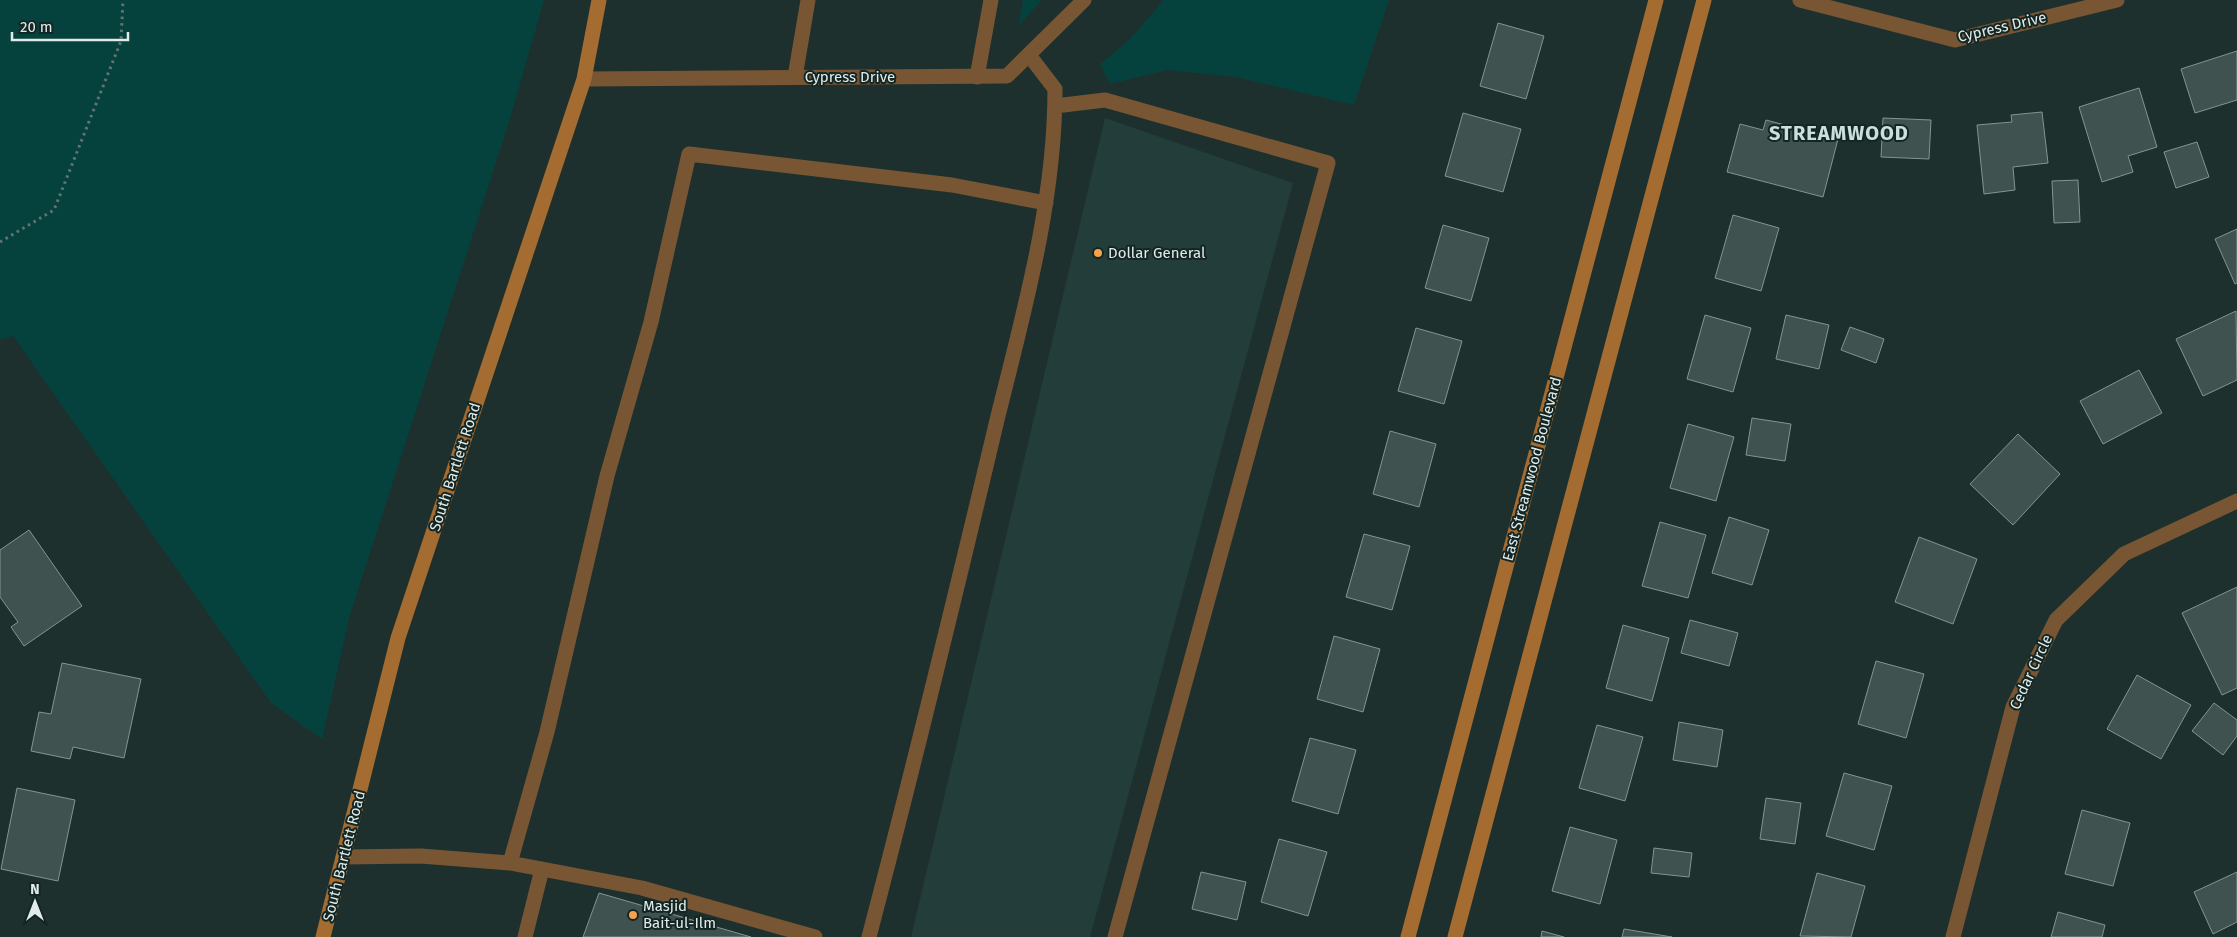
<svg xmlns="http://www.w3.org/2000/svg" width="2237" height="937" viewBox="0 0 2237 937" font-family="'Fira Sans',sans-serif">
<style>
.built{fill:#223d3a}
.green{fill:#06423d}
.building{fill:#3f524f;stroke:#819592}
.lines{fill:none;stroke-linecap:round;stroke-linejoin:round}
.path{stroke:#647371;stroke-width:3;stroke-dasharray:2.5 4;stroke-linecap:butt}
.lane{stroke:#795633;stroke-width:15}
.street{stroke:#795633;stroke-width:15}
.secondary{stroke:#a46c31;stroke-width:15}
.poi-dot{fill:#f6a248;stroke:#142623;stroke-width:2}
.labels{text-anchor:middle;stroke-width:4;stroke-linejoin:round;paint-order:stroke}
.street-label{font-size:15px;fill:#e1ecea;stroke:#142623}
.poi-label{font-size:15px;fill:#e1ecea;stroke:#142623;text-anchor:start}
.district-label{font-size:20px;font-weight:bold;letter-spacing:1px;fill:#cae0dc;stroke:#142623}
</style>
<rect width="100%" height="100%" fill="#1e302d"/>
<path class="built" d="M1105,118l188,65 -203,754h-179z"/>
<path class="green" d="M0,0h544l-35,122 -160,496 -27,121 -51,-36 -258,-367 -13,4z
M1023,0h19l-24,26z
M1164,0h225l-35,105 -118,-28 -69,-7 -57,14 -10,-20 28,-23z"/>
<path class="building" d="M1498,23l46,13 -18,63 -46,-13z
M2237,51v49l-42,13 -14,-44z
M2139,88l18,59 -29,9 5,16 -31,10 -23,-75z
M2042,112l6,51 -35,4 2,23 -31,4 -7,-69 35,-3 -1,-7z
M1463,113l58,16 -18,63 -58,-16z
M1883,118l48,2 -2,39 -48,-2z
M1766,120l72,19 -15,58 -96,-25 13,-48 23,6z
M2197,142l12,35 -33,11 -12,-36z
M2078,180l2,42 -26,1 -2,-42z
M1733,215l46,13 -18,63 -46,-13z
M1443,225l46,13 -18,63 -46,-13z
M2237,229v54l-2,1 -20,-45z
M2236,311l1,69 -34,16 -27,-57z
M1705,315l46,13 -18,64 -46,-13z
M1786,315l43,10 -10,44 -43,-10z
M1850,327l34,12 -8,24 -35,-13z
M1416,328l46,13 -18,63 -46,-13z
M2139,370l23,43 -59,31 -23,-43z
M1752,418l39,6 -6,37 -39,-6z
M1688,424l46,13 -18,64 -46,-13z
M1390,431l46,13 -17,63 -46,-13z
M2018,434l42,40 -47,51 -43,-41z
M1729,517l40,13 -17,55 -40,-12z
M1660,522l46,13 -18,63 -46,-12z
M29,530l53,76 -58,40 -13,-19 7,-5 -18,-25v-47z
M1364,534l46,12 -18,64 -46,-13z
M1919,537l58,22 -24,65 -58,-22z
M2237,587v101l-15,7 -40,-82z
M1690,620l48,13 -9,33 -48,-13z
M1623,625l46,13 -17,63 -46,-13z
M1334,636l46,13 -17,63 -46,-13z
M1876,661l48,13 -18,64 -48,-14z
M62,663l79,16 -17,79 -51,-11 -3,12 -39,-8 8,-39 12,2z
M2137,675l54,30 -30,54 -54,-30z
M2214,703l23,17v16l-14,19 -31,-24z
M1679,722l44,8 -6,37 -44,-7z
M1597,725l46,12 -18,64 -46,-13z
M1310,738l46,12 -18,64 -46,-13z
M1844,773l48,13 -18,64 -48,-14z
M17,788l58,12 -17,81 -57,-12z
M1766,798l35,5 -6,41 -35,-5z
M2082,810l48,13 -17,63 -48,-12z
M1570,827l47,13 -17,64 -48,-13z
M1279,839l48,13 -19,64 -47,-14z
M1654,848l38,5 -3,24 -38,-4z
M1201,872l45,10 -9,38 -45,-11z
M2237,872v50l-24,12 -19,-42z
M1817,873l48,13 -14,51 -51,-1z
M599,893l152,44h-168z
M2058,912l47,13 -3,12h-51z
M1624,929l48,8h-50z
M1542,931l22,6h-23z"/>
<g class="lines">
<path class="path" d="M0,242l54,-32 67,-169 2,-41"/>
<path class="lane" d="M795,77l13,-77
M977,77l14,-77
M1055,106l50,-6 223,63 -213,774
M343,857l78,-1 89,7 132,25 173,49
M510,863l37,-131 60,-256 44,-154 38,-168 263,31 94,18
M525,937l17,-68
M869,937c45,-172 87,-344 128,-517 27,-109 58,-218 58,-331l-26,-34"/>
<path class="street" d="M1800,0l155,40 162,-40
M584,79l423,-3 77,-76
M1953,937l60,-230 43,-87 68,-66 113,-53"/>
<path class="secondary" d="M323,937l75,-299 186,-559 15,-79
M1408,937l248,-937
M1455,937l249,-937"/>
</g>
<g class="poi-dot">
<circle cx="1098" cy="253" r="5"/>
<circle cx="633" cy="915" r="5"/>
</g>
<g class="labels">
<g class="street-label">
<text transform="translate(2002 27) rotate(-13)" y="5">Cypress Drive</text>
<text x="850" y="82">Cypress Drive</text>
<text transform="translate(455 467) rotate(-72)" y="5">South Bartlett Road</text>
<text transform="translate(1532 469) rotate(-75)" y="5">East Streamwood Boulevard</text>
<text transform="translate(2031 672) rotate(-65)" y="5">Cedar Circle</text>
<text transform="translate(344 856) rotate(-76)" y="5">South Bartlett Road</text>
</g>
<g class="poi-label">
<text x="1108" y="258">Dollar General</text>
<text x="643" y="911">Masjid<tspan x="643" dy="17">Bait-ul-Ilm</tspan></text>
</g>
<g class="district-label">
<text x="1839" y="140">STREAMWOOD</text>
</g>
</g>
<g transform="translate(35 902)" stroke="#142623" stroke-width="4" paint-order="stroke">
<path d="M0-4L9 19L0 12L-9 19Z" fill="#e1ecea"/>
<text y="-8" font-size="14" font-weight="bold" text-anchor="middle" fill="#e1ecea">N</text>
</g>
<path d="M12 32v8h116v-8" fill="none" stroke="#e1ecea" stroke-width="2.5"/>
<text x="20" y="32" font-size="15" fill="#e1ecea" stroke="#142623" stroke-width="4" paint-order="stroke">20 m</text>
</svg>
